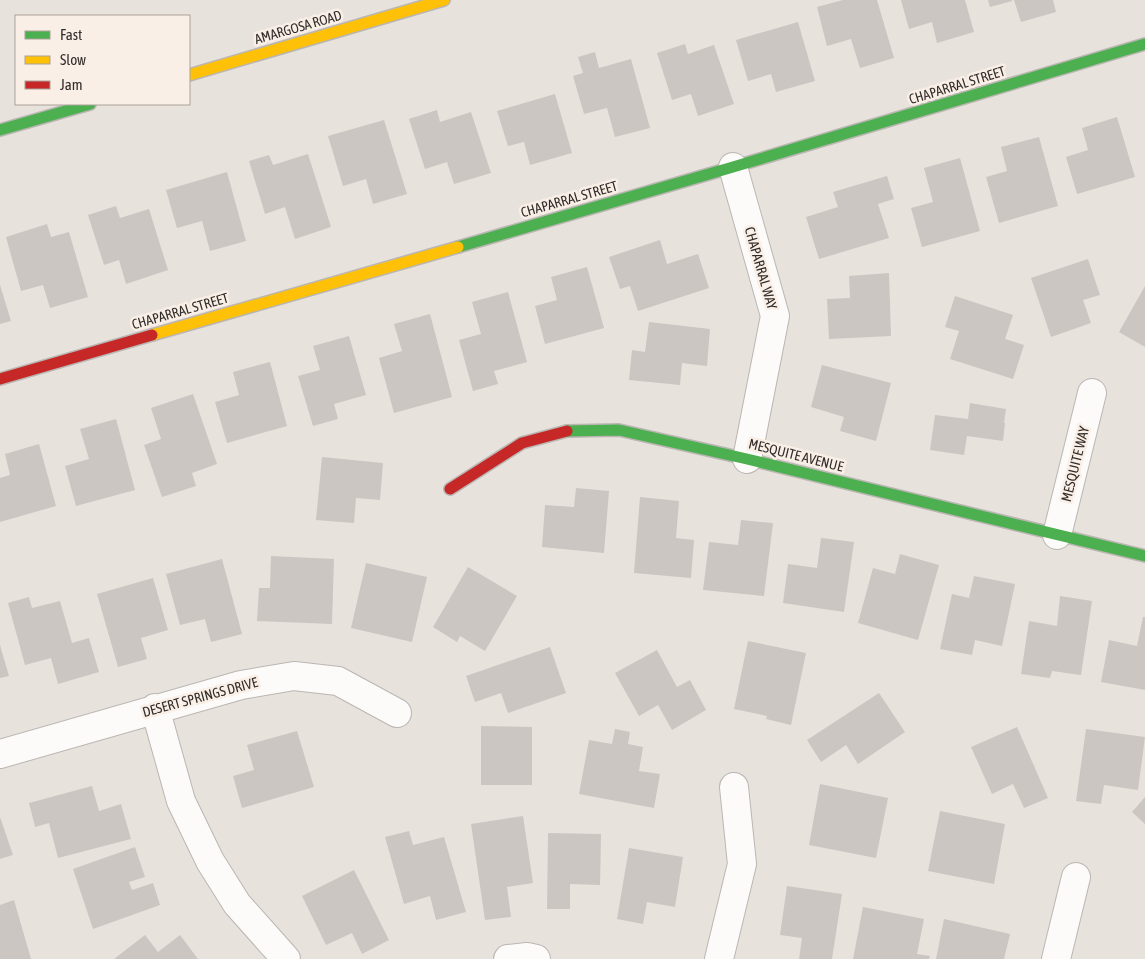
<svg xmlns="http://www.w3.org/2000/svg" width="1145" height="959" viewBox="0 0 1145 959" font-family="'Asap Condensed',sans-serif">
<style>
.building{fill:#cbc6c2}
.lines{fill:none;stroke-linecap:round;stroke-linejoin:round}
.street-casing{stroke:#bab6b2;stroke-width:30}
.fast-casing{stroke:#bab6b2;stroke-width:14}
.slow-casing{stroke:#bab6b2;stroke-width:14}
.jam-casing{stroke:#bab6b2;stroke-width:14}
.street{stroke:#fcfbfa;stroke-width:28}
.fast{stroke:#4caf50;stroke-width:11}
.slow{stroke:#ffc107;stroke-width:11}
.jam{stroke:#c62828;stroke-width:11}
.labels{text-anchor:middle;stroke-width:5;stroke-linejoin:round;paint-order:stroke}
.street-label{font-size:14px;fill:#302c29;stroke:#faefe6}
</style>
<rect width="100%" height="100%" fill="#e8e2dd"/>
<path class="building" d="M843,0h34l17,58 -34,10 -9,-29 -24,7 -10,-39z
M901,0h64l9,32 -37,11 -5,-21 -23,7z
M988,0h24v1l-22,6z
M1014,0h39l3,12 -35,10z
M798,22l17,59 -39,11 -5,-18 -23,7 -12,-41z
M685,44l3,10 26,-9 20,59 -36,12 -7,-22 -19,6 -15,-47z
M595,52l4,16 32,-9 19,69 -35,9 -8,-29 -23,6 -11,-38 10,-3 -5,-16z
M555,94l17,59 -42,12 -6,-23 -16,4 -11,-35z
M437,110l3,12 31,-10 20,61 -37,11 -7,-22 -22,7 -16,-50z
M1117,117l18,60 -58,17 -11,-37 22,-7 -6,-22z
M384,120l23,74 -34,10 -7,-25 -23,7 -15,-50z
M1039,137l19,69 -59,17 -13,-46 21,-6 -6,-24z
M308,154l23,73 -36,12 -10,-32 -20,7 -16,-53 20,-6 4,10z
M960,158l20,73 -58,16 -11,-39 22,-6 -9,-34z
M227,172l19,69 -36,10 -8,-30 -25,7 -11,-38z
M887,176l7,23 -16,5 11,34 -70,21 -13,-42 32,-10 -5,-15z
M116,206l4,12 29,-9 19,61 -42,14 -7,-24 -15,5 -16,-50z
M47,224l4,13 18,-5 19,65 -38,11 -7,-23 -22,6 -15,-54z
M660,240l7,24 31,-10 11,34 -71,23 -8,-25 -10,3 -11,-32z
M1088,259l12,36 -17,5 8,23 -40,14 -20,-59z
M587,267l17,61 -59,16 -10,-38 22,-6 -6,-23z
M889,273l2,63 -62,3 -2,-40 23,-1 -1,-22z
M0,285l11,36 -11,3z
M1145,286v61l-26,-15z
M508,292l19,70 -33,9 4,13 -25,7 -14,-51 22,-6 -9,-32z
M955,296l58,19 -8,24 19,6 -11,34 -63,-20 9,-28 -14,-4z
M430,314l22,83 -58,16 -15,-55 23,-7 -8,-27z
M649,322l61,7 -3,37 -25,-3 -2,22 -51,-5 3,-30 13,2z
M349,336l17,59 -32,9 4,15 -25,7 -15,-50 22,-6 -7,-24z
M270,362l17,64 -60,17 -12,-41 24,-7 -6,-23z
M822,365l69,18 -15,58 -36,-10 4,-14 -33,-10z
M193,394l24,70 -25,9 4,13 -34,11 -18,-52 17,-6 -10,-31z
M970,403l36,6 -2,14h1l-2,18 -36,-5 -3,19 -34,-5 5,-35 33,4z
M116,419l19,71 -59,16 -11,-40 24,-7 -9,-30z
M39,444l17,62 -56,16v-44l10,-3 -5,-21z
M322,457l61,6 -3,37 -24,-2 -2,25 -38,-3z
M576,488l33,3 -5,62 -62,-6 3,-42 29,2z
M640,497l39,4 -3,37 18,2 -3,38 -57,-5z
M741,520l32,3 -9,73 -61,-6 6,-48 29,3z
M821,538l33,4 -10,70 -61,-9 5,-39 29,4z
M900,554l39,11 -21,75 -60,-17 15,-55 22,6z
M271,556l63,3 -2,65 -75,-3 2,-33h11z
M222,559l20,75 -31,8 -6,-23 -25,6 -14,-51z
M366,563l61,14 -15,65 -61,-14z
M468,567l49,29 -32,55 -25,-15 -3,6 -24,-15z
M974,576l41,8 -13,62 -27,-6 -3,15 -32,-6 12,-55 17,4z
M153,578l15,52 -27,8 6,21 -29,8 -21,-73z
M1060,596l32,5 -11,74 -29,-4 -2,7 -29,-4 8,-53 28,5z
M29,597l3,11 28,-7 12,42 17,-5 10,34 -41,12 -7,-26 -26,7 -17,-62z
M1143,617h2v73l-44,-8 8,-42 28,6z
M748,641l58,12 -15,72 -25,-6 1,-3 -33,-7z
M0,645l9,31 -9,2z
M550,647l16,46 -58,20 -7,-20 -26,9 -9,-26z
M657,650l20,37 13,-7 16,30 -34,20 -14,-25 -19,11 -24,-43z
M879,693l26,39 -47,32 -12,-19 -25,17 -14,-22z
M481,726l51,1v58h-51z
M1017,727l31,71 -24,10 -11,-24 -21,10 -21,-47z
M615,729l15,3 -2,12 15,3 -4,24 21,3 -6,34 -75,-14 10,-54 23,4z
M1086,729l59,8 -7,53 -34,-5 -3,19 -25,-3z
M297,731l17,56 -72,21 -9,-32 21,-6 -7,-25z
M820,784l68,14 -12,60 -67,-13z
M92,786l7,25 22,-7 10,35 -73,19 -9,-35 -14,4 -6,-24z
M1145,797v27l-13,-12z
M940,811l65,13 -11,60 -66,-13z
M523,816l10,67 -26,4 4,30 -26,3 -14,-96z
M0,817l13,38 -13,4z
M409,831l4,14 31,-8 22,75 -30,8 -6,-24 -26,8 -19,-67z
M548,833l53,1 -1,51 -30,-1v25h-23z
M135,847l10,30 -16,5 3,8 21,-7 7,22 -67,24 -20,-60z
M629,848l54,9 -8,50 -28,-5 -4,22 -26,-5z
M354,870l35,70 -27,14 -10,-21 -26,12 -24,-49z
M787,886l55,8 -10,65h-33l3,-21 -22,-3z
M14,900l17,59h-31v-54z
M863,907l61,12 -7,35 13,2 -1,3h-76z
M944,919l66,15 -6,25h-68z
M145,935l13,17 22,-17 18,24h-84z"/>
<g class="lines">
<defs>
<path id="street" d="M733,167l42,149 -28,143
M1057,535l35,-142
M155,708l26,93 29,60 27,43 49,55
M0,754l241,-69 53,-9 44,5 59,32
M508,959l19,-2 9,2
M719,959l23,-95 -8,-77
M1056,959l20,-82"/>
<path id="fast" d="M0,130l90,-26
M458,247l275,-80 412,-123
M567,431l52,-1 128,29 398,97"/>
<path id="slow" d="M189,75l255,-75
M152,335l306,-88"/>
<path id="jam" d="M0,379l152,-44
M450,489l72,-46 45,-12"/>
</defs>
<use href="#street" class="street-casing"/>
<use href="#fast" class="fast-casing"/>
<use href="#slow" class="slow-casing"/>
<use href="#jam" class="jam-casing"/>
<use href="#street" class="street"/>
<use href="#fast" class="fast"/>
<use href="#slow" class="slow"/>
<use href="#jam" class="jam"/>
</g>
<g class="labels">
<g class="street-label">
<text transform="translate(298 27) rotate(-16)" y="5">AMARGOSA ROAD</text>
<text transform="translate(957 85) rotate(-17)" y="5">CHAPARRAL STREET</text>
<text transform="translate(569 199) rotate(-16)" y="5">CHAPARRAL STREET</text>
<text transform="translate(761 268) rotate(74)" y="5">CHAPARRAL WAY</text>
<text transform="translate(180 311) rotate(-16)" y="5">CHAPARRAL STREET</text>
<text transform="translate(796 455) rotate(14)" y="5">MESQUITE AVENUE</text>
<text transform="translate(1075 464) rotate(-76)" y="5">MESQUITE WAY</text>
<text transform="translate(200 697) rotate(-15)" y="5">DESERT SPRINGS DRIVE</text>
</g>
</g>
<rect x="15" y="15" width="175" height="90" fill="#faefe6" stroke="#a9a19a"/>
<rect x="25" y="31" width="25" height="8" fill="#4caf50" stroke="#a9a19a"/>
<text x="60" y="40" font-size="15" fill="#302c29">Fast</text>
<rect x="25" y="56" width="25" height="8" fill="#ffc107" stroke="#a9a19a"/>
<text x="60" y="65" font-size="15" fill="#302c29">Slow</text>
<rect x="25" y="81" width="25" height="8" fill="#c62828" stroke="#a9a19a"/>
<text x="60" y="90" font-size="15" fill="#302c29">Jam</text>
</svg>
